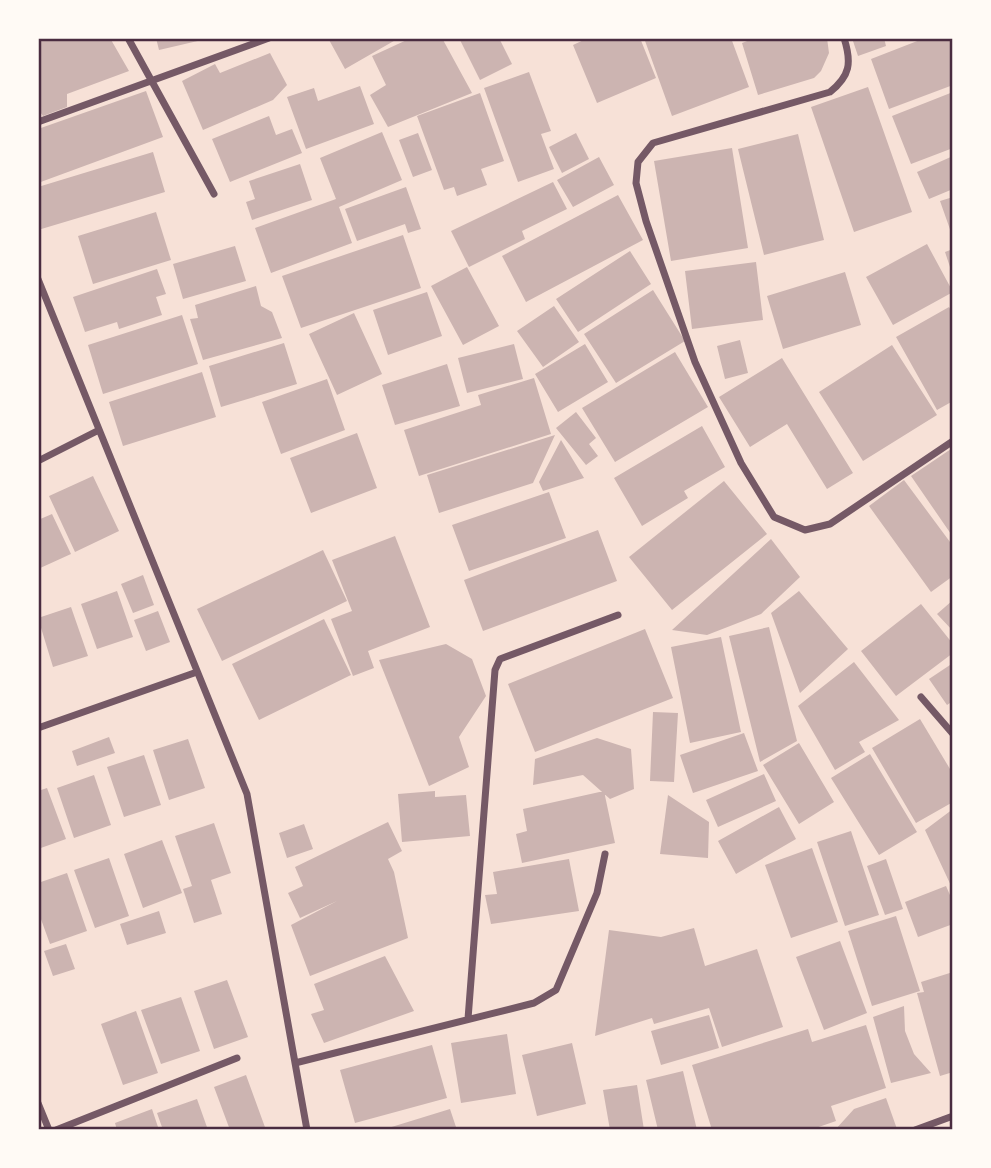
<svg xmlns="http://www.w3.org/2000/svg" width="991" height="1168" viewBox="0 0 991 1168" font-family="'Asap Condensed',sans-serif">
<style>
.building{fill:#ccb4b1}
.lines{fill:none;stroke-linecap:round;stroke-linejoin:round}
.minor{stroke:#755966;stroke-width:7}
.neatline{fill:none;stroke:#4a2c40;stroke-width:2.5}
</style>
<rect width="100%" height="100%" fill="#f7e1d7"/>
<path class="building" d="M47,38h63l19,33 -62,23v13l-24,9 -5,-7v-66z
M156,38h45l1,2 -43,10z
M328,38h71l-54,31z
M411,38h31l30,55 -84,34 -18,-32 16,-10 -14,-29z
M459,38h40l13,26 -32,16z
M588,38h52l16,40 -59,25 -24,-58z
M644,38h87l18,49 -77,29z
M755,38h72l2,15 -8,18 -7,7 -56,17 -16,-52z
M852,38h32l2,8 -28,10z
M925,38h28v47l-64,24 -18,-50z
M270,53l17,32 -14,15 -70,30 -21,-49 33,-17 5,9z
M529,72l22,59 -10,3 13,35 -36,13 -34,-94z
M360,86l14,38 -68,25 -19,-52 27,-9 4,13z
M868,87l44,125 -58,20 -43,-125z
M146,91l17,46 -125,46v-54z
M953,92v56l-42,16 -19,-48z
M480,93l24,68 -23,8 6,16 -30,11 -3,-9 -10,3 -27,-74z
M269,116l7,19 16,-6 10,24 -72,29 -18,-43z
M382,132l20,48 -63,27 13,36 -81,30 -16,-45 81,-29 -16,-41z
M418,133l14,37 -19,7 -14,-37z
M576,133l13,26 -27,14 -13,-26z
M798,134l26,106 -60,15 -26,-106z
M732,148l16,100 -77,13 -17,-100z
M153,152l12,40 -127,38v-43z
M953,156v33l-24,10 -12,-27z
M599,157l15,28 -41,22 -16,-27z
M300,164l12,36 -60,20 -6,-18 9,-3 -6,-18z
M553,182l14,27 -45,22 3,8 -56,28 -18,-36z
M406,187l15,42 -13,4 -3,-9 -48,17 -12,-32z
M618,195l25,45 -117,62 -24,-46z
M953,197v38h-1l-12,-34z
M156,212l15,48 -78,24 -15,-48z
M403,235l18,53 -120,40 -19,-52z
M927,244l26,48 -60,33 -27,-48z
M235,246l11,35 -63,18 -10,-35z
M953,249v24h-1l-7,-21z
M630,251l21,33 -73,48 -22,-33z
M756,262l7,58 -71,9 -7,-58z
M467,267l32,59 -36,19 -32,-59z
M157,269l9,25 -10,3 6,18 -43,14 -2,-7 -32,10 -12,-35z
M845,272l16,53 -78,24 -16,-53z
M256,286l5,20 11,6 10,26 -79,22 -13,-41 8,-1 -3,-13z
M653,290l32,51 -69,42 -32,-49z
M427,292l15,44 -54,19 -15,-45z
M554,306l25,36 -36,25 -26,-36z
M949,307l4,7v87l-16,9 -41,-73z
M354,313l28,61 -45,21 -28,-61z
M182,315l16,49 -95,30 -15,-49z
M740,340l8,33 -23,6 -8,-33z
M284,343l13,41 -76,23 -12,-41z
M514,344l9,35 -56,14 -9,-35z
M585,344l23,38 -50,30 -23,-38z
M892,345l45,70 -74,46 -44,-69z
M675,352l33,55 -93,55 -33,-54z
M782,358l71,115 -26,16 -40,-65 -37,23 -31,-50z
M447,364l13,42 -65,19 -13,-40z
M202,372l14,45 -93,29 -14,-44z
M534,378l17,56 -132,42 -15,-46 77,-25 -3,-10z
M327,379l18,51 -64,24 -19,-52z
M576,412l20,26 -7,6 9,12 -12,9 -30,-37z
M702,426l23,41 -41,24 4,7 -46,28 -28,-48z
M357,433l20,55 -66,25 -21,-55z
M555,435l-22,48 -94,30 -12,-38z
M561,440l23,38 -41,13 -4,-9z
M951,449l2,2v86l-42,-61z
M93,476l26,55 -44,21 -26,-56z
M904,480l49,66v30l-22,16 -62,-86z
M724,481l43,53 -95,76 -43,-53z
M549,492l17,46 -97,33 -17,-46z
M52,514l19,40 -33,15v-49z
M598,530l19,51 -134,50 -19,-51z
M395,536l35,91 -62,24 6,17 -21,8 -22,-57 21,-8 -20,-51z
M771,539l29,38 -39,37 -54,21 -35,-5z
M323,550l24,51 -125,60 -25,-52z
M143,575l11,30 -21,8 -12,-29z
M117,591l16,46 -36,12 -16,-45z
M799,591l49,58 -48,44 -29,-80z
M953,600v31l-16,-17z
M921,604l32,40v9l-57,43 -35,-45z
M71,607l17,49 -35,11 -15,-49z
M158,611l12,31 -24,9 -12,-31z
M324,619l27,56 -92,45 -27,-56z
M769,627l28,114 -37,21 -31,-126z
M645,629l28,69 -138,54 -27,-68z
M721,637l20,95 -51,11 -19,-96z
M446,644l26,15 14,37 -27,41 10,30 -40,19 -50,-126z
M854,662l45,58 -40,22 6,10 -30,18 -37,-64z
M953,663v38l-6,4 -18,-26z
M653,712l25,1 -4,69 -24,-1z
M920,719l33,55v28l-37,21 -44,-75z
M744,733l14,38 -65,22 -13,-38z
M109,737l6,16 -38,13 -5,-15z
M597,738l34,11 3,40 -24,10 -27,-24 -50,10 2,-26z
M188,739l17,49 -36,12 -16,-50z
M799,743l35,59 -35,22 -36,-59z
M870,754l47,78 -38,23 -48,-77z
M144,755l17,50 -37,12 -17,-50z
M764,774l12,27 -58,26 -12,-27z
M94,775l17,50 -37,13 -17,-50z
M47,788l19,51 -28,10v-58z
M435,791v6l31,-2 4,41 -68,6 -4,-48z
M604,791l11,52 -93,20 -6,-29 11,-3 -4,-22z
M668,795l41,27 -1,36 -48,-4z
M779,807l17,32 -60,35 -18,-33z
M953,809v81l-28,-60z
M388,822l14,29 -14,8 6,13 14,66 -98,38 -19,-51 46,-24 -37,17 -12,-25 15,-7 -8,-19z
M214,823l17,50 -20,7 11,34 -28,9 -11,-34 9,-3 -17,-50z
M304,824l9,25 -26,9 -8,-25z
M851,831l28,84 -34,11 -28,-84z
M162,840l20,53 -39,15 -19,-54z
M812,848l26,74 -47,16 -26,-73z
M109,858l20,58 -34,12 -21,-58z
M569,859l10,52 -88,13 -6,-29 12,-1 -4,-22z
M886,859l17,50 -18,6 -18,-49z
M67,873l20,58 -37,13 -12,-33v-28z
M946,886l7,16v22l-35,13 -13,-35z
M159,911l7,22 -39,12 -7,-21z
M896,916l24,75 -48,15 -24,-75z
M694,928l11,38 52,-17 26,78 -61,20 -13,-39 -55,16 -2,-6 -57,18 14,-106 52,7z
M840,941l27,72 -43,17 -28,-73z
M66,944l9,25 -22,7 -9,-25z
M385,956l29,55 -90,32 -13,-29 13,-4 -10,-26z
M953,972v100l-13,4 -23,-83 7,-1 -3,-10z
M227,980l21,57 -34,12 -20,-58z
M181,997l19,54 -39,13 -20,-54z
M904,1006l1,25 9,23 17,19 -40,10 -18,-66z
M136,1011l22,62 -35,12 -22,-61z
M709,1015l10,33 -58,17 -10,-34z
M866,1025l20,63 -55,18 5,15 -26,9h-98l-20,-65 116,-36 4,13z
M507,1034l9,60 -55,9 -10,-60z
M572,1043l14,61 -49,12 -15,-61z
M432,1045l15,53 -92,25 -15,-53z
M683,1071l14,59h-39l-12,-50z
M246,1075l20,55h-36l-16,-43z
M637,1085l7,45h-34l-7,-40z
M886,1098l11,31 -62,1 19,-21z
M197,1099l11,31h-45l-6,-17z
M152,1109l7,21h-42l-2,-7z
M450,1109l7,21h-72v-1z"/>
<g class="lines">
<path class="minor" d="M128,38l86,156
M844,38c8,25 6,38 -14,54l-177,51 -15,19 -2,21 10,38 49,141 46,101 33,54 31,13 25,-6 123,-83
M38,122l231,-84
M38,279l209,515 60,336
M38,461l61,-31
M921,697l32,37
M38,728l159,-56
M468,1019l27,-349 5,-11 118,-44
M295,1063l239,-60 22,-13 41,-97 8,-39
M38,1103l11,27
M56,1130l181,-72
M915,1130l38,-14"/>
</g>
<rect width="991" height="1168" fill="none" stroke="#fffaf5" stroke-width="80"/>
<rect x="40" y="40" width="911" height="1088" class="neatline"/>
</svg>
